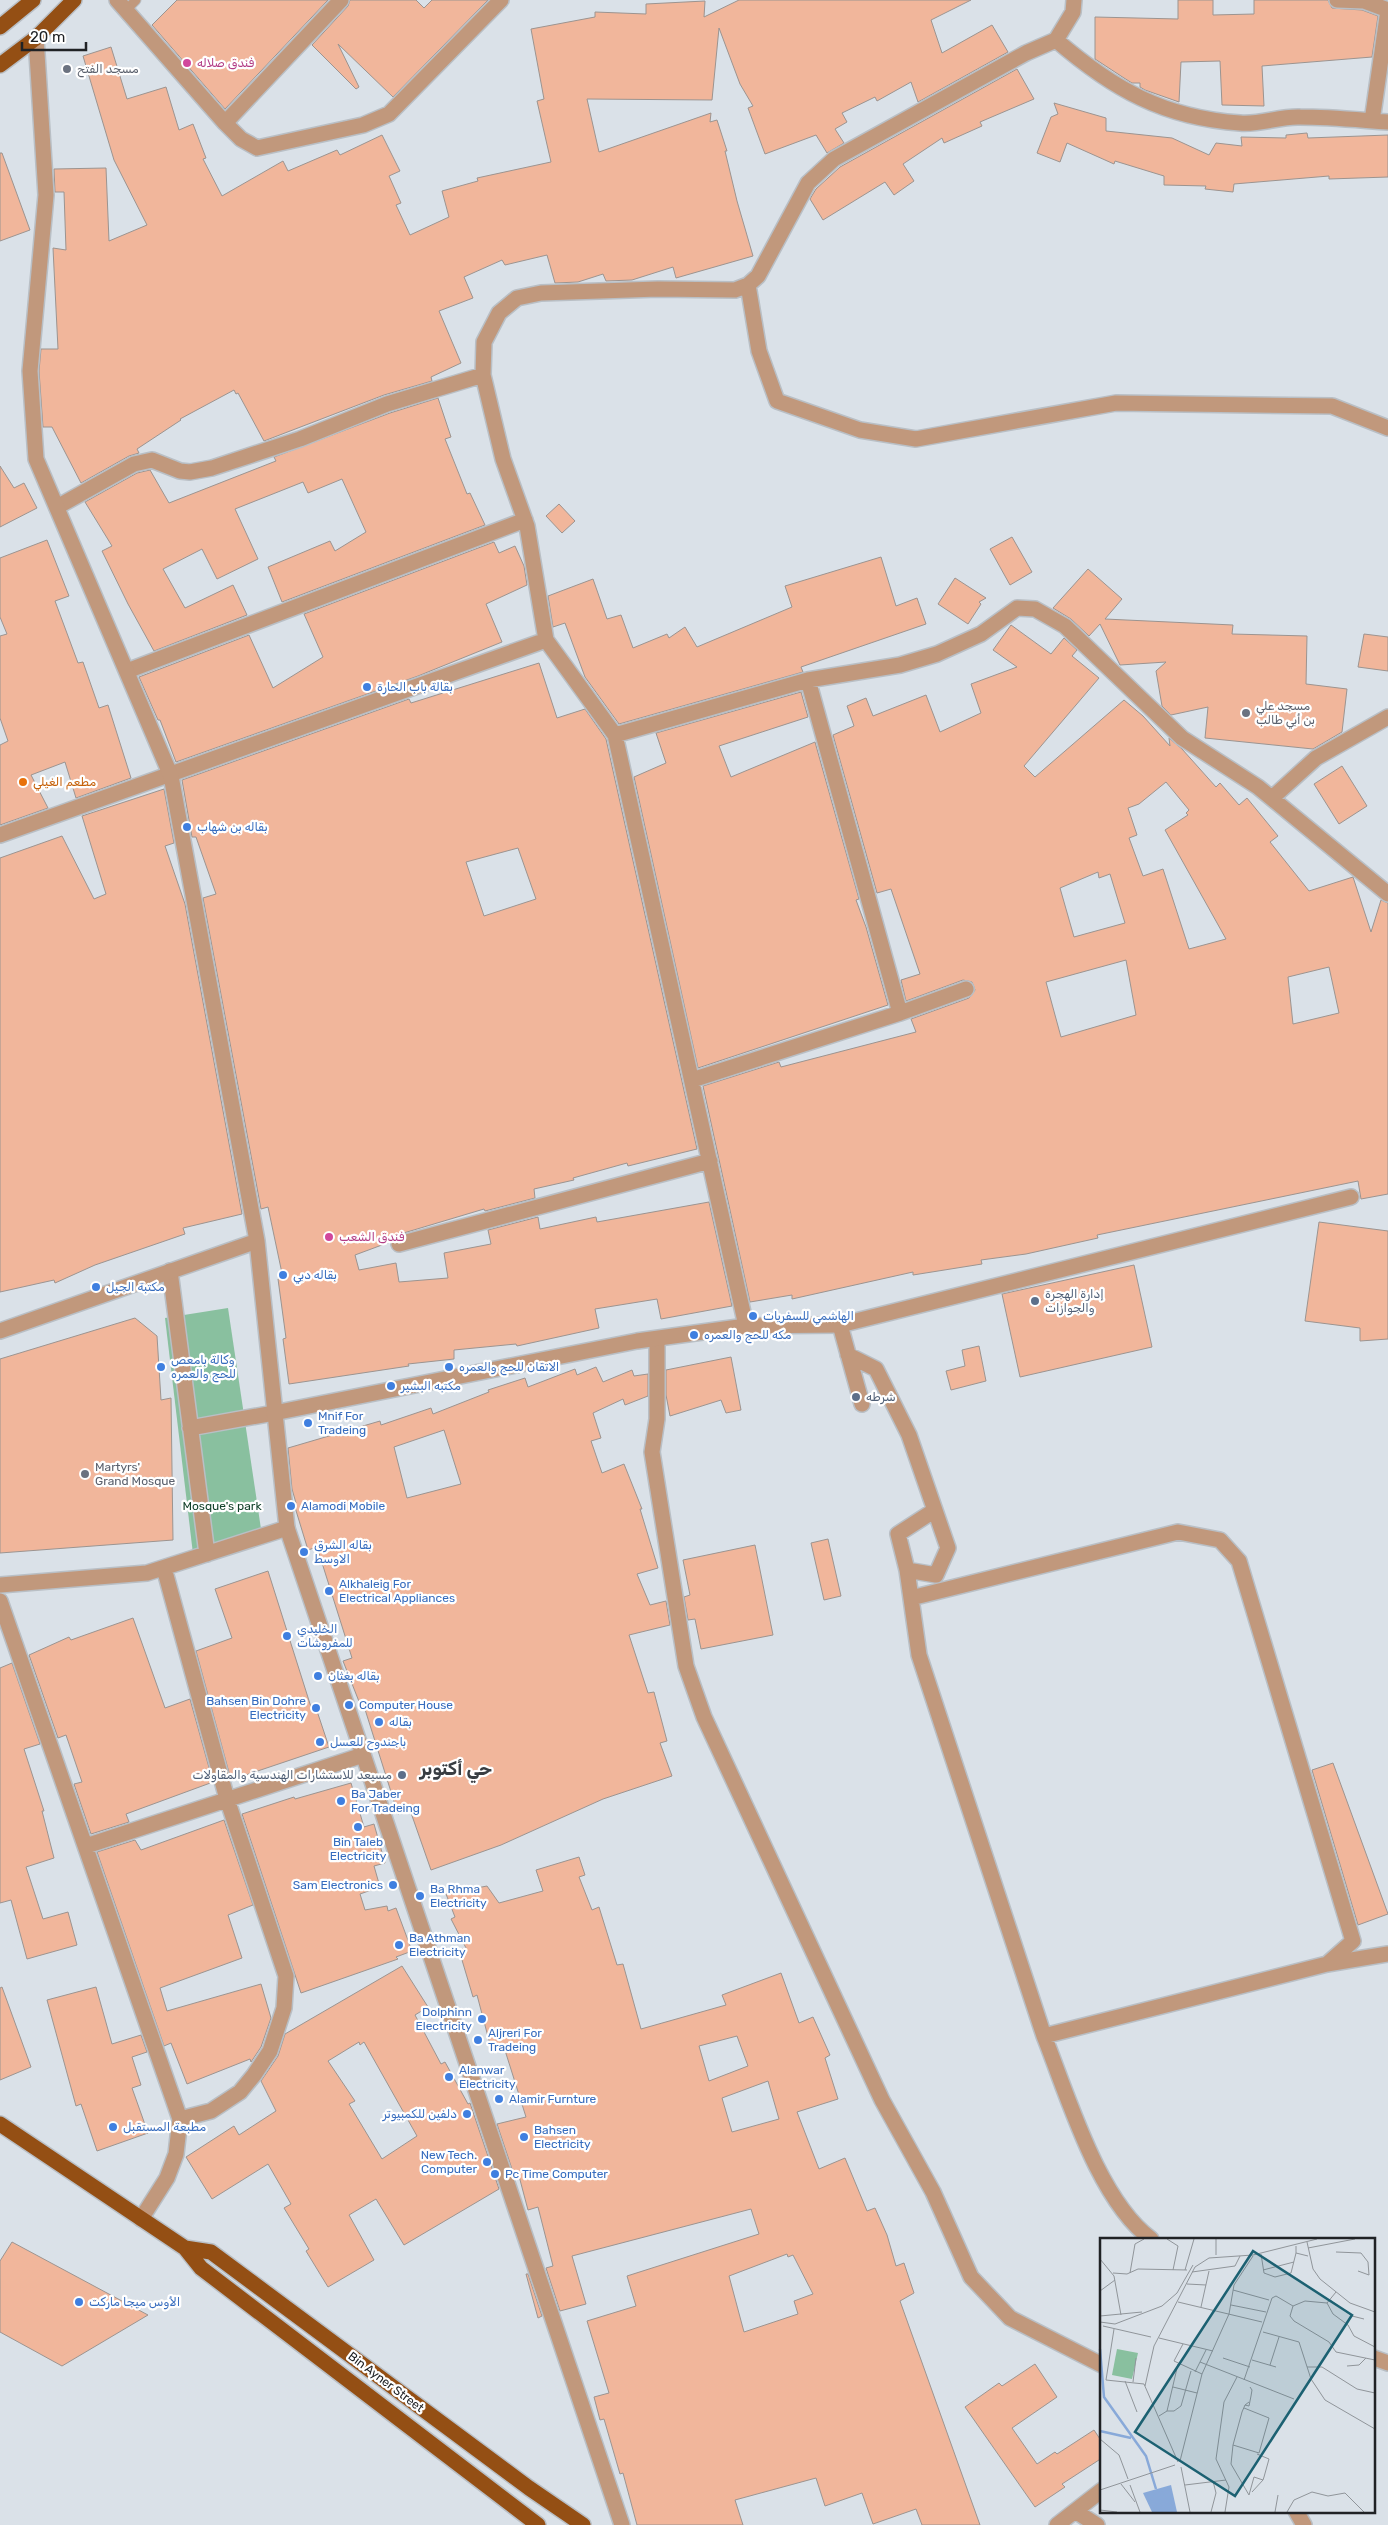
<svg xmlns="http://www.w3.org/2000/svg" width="1388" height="2525" viewBox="0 0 1388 2525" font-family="Rubik,'Noto Sans Arabic',sans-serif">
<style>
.green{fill:#89c09f}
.building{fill:#f1b69b;stroke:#9c9490;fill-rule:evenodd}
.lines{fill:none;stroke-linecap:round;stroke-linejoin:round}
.service-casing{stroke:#b9bfc5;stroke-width:11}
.minor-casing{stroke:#b9bfc5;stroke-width:18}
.tertiary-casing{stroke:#b9bfc5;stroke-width:18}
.trunk-casing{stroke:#b9bfc5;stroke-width:18}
.service{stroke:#c1987c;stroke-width:9}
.minor{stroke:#c1987c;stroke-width:15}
.tertiary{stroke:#c1987c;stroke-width:15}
.trunk{stroke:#944f14;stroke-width:15}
.hotel-dot{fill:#d1479c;stroke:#fff;stroke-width:2}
.worship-dot{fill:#6b7280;stroke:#fff;stroke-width:2}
.shop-dot{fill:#3f7fe0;stroke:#fff;stroke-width:2}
.food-dot{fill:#e8710a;stroke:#fff;stroke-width:2}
.service-dot{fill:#5c6f8a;stroke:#fff;stroke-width:2}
.labels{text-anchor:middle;stroke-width:4.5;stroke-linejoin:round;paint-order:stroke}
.hotel-label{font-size:12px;fill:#b23c85;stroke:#fff;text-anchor:start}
.worship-label{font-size:12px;fill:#5b616d;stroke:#fff;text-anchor:start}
.shop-label{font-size:12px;fill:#366cbe;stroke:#fff;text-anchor:start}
.food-label{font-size:12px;fill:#c56008;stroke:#fff;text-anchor:start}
.service-label{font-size:12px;fill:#4e5e75;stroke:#fff;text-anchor:start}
.park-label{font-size:12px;fill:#12412a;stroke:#fff}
.street-label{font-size:12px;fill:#202225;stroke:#fff}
.district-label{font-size:18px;font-weight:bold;fill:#383d42;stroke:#fff}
.inset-river{fill:none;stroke:#88a9d9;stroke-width:2.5}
.inset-road{fill:none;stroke:#90959a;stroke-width:1}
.view{fill:#1c6172;fill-opacity:0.15;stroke:#1c6172;stroke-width:2.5}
.inset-edge{fill:none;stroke:#202225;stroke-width:2.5}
</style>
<rect width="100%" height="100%" fill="#dae1e8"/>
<path class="green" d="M228,1308l33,221 -68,25 -28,-236z"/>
<path class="building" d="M177,0h151l-103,109 -73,-84z
M350,0h66l8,8 8,-8h56l-95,97 -55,-53 21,43 -3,2 -44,-44 36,-39z
M739,0h232l-40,20 11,33 50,-28 16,27 -90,50 -7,-20 -34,19 -2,-4 -33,16 5,9 -12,7 9,14 -17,10 -11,-18 -51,19 -17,-46 5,-2 -13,-22 -21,-56 -7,72 -125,-1 12,53 112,-39 -1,9 7,-2 10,31h-2l12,50 16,55 -77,22 -3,-11 -41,13 -26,1 -3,-7 -25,8 -23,1 -8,-28 -42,10 -3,-5 -38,17 9,21 -34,13 22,52 -30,14 1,4 -48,14 -120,46 -26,-48 -2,1 -2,-4 -54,29 1,1 -44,29 2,4 -10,3 -48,27 -29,-56h-9l-4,-56 2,-22h17l-5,-101 13,2 -2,-58h-9l-1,-23 52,-1 3,73 38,-16 -33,-65 -31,-104 28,-9 16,52 39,-12 13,43 14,-6 13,34 -3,1 19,37 61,-35 5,10 49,-21 3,5 42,-20 18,36 -11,5 12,27 -5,2 14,30 39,-18 -7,-26 36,-10 -1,-3 74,-16 -14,-61 7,-2 -13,-70 64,-12v-5l51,2v-10l59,-3 -1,16z
M1178,0h35v15l41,-1v-14h74l4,8 30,2 16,6 -6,41 -110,9 2,40 -42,-1 -2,-44 -39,1 -2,40 -34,-12 -5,-3v-4h-8l-8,-5 -29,-19v-42l83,2z
M1017,69l17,30 -54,23 2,4 -38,17 -2,-5 -39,26 11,17 -20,14 -9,-13 -62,38 -13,-21 6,-10 24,-22z
M1054,103l52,15v13l66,7 37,17 7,-12 26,3 -1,-9 45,1v-3l21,-2 1,5 80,-3v42l-59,2v-3l-95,8 -1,8 -28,-3 1,-3 -42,-1v-9l-49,-15 -1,3 -47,-21 -7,19 -23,-9 14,-36 7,-3z
M0,153h2l28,77 -30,11z
M438,398l13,39 -6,2 22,55 3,-1 15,32 -203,77 -14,-35 62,-26 5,10 31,-19 -24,-53 -34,14 -5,-11 -68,27 23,50 -41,20 -15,-30 -39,20 22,39 48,-23 14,30 -93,36 -26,-47 -26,-53 10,-5 -27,-44 52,-29 13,-3 19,33 107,-42 -2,-4 116,-44z
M0,466l14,22 10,-5 13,25 -37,19z
M559,504l16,17 -13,12 -16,-17z
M1012,537l20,35 -22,13 -20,-36z
M47,540l22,56 -14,5 23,62 5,-1 16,46 9,-3 23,73 -55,20 -11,-36 -34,13 17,33 -48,17v-80l8,-4 -8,-23v-82l7,-2 -7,-17v-59z
M494,542l5,11 16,-7 9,20 3,19 -41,19 16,38 -84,34 -242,86 -16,-42h-2l-19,-43 110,-42 24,53 50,-31 -19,-43z
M881,557l15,49 21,-8 9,26 -125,43 2,5 -184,52 -34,-47 -20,-54 -12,4 -5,-31 45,-17 14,40 14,-4 12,33 34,-14 2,4 16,-11 12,20 95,-40 -7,-21z
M1088,569l34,30 -17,20 128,6 -1,9 75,2 -1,48 41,5 -5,43 -29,17 -108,-11 3,-31 -37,8 -9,-9 -6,-35 10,-9 -46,3 -20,-41 -11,12 -18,-17 -18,-11z
M955,578l31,20 -7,4 2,2 -13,20 -30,-20z
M1011,625l40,29 13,-16 13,12 -5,6 27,22 -75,88 11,11 89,-77 19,16 27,30 -1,-8 13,11 34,38 4,-4 19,22 8,-7 31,38 -8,6 39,49 44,-14 18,55 10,-32 7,3v291l-27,5 -3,-18 -261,54 1,3 -72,16 -45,6 1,4 -69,11v-3l-121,27v-4l-42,7 -47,-216 76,-24 2,5 135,-35 -5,-13 58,-21 6,-8 -3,-8 -9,-2 -57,21 -5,-21 19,-6 -29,-85 -14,4 -44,-158 21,-9 -7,-20 19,-8 7,18 53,-21 14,37 41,-19 -10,-29 46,-17 -24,-17zM1166,782l23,28 -3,3 2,2 -23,15 61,109 -37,10 -26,-80 -20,7 -14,-38 8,-3 -9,-27 11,-4zM1098,872l1,6 11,-4 15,49 -51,14 -14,-49zM1126,960l10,55 -75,22 -15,-55zM1329,967l10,46 -46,11 -5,-47z
M1364,634l24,3v34l-30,-4z
M539,663l18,55 28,-9 21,30 91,410 -69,17 -1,-3 -54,15 1,2 -40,9 1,9 -50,13 -1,-2 -87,26 -7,7 -35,13 4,15 37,-7 3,19 49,-4 -4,-25 47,-9 -3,-14 50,-13 2,12 56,-12 1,5 112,-20 23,104 -71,13 -4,-20 -62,10 4,19 -82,18 -1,-2 -62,6v9l-46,5 1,2 -120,18 -6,-45 3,-1 -8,-59 5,-1 -15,-71 -7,2 -58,-311 13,-4 -20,-57h-4l-10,-57 227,-81 2,4zM518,848l18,51 -52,17 -18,-54z
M801,692l7,25 -89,29 12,31 84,-35 44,157 -3,1 10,27 22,78 -190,63 -64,-291 32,-14 -10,-30z
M1342,766l25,40 -28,18 -25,-40z
M164,789l10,54 -9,3 20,58 57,310 -59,14 2,6 -90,31 -40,18 -1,-3 -54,12v-434l62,-22 32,63 12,-5 -24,-78z
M1319,1222l69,9v108l-28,2v-13l-55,-7z
M1134,1265l18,82 -132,30 -18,-83z
M135,1318l22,18 4,64 10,-2 2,142 -173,13v-194z
M979,1346l7,35 -35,9 -5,-19 19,-5 -3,-16z
M731,1357l10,53 -15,3 -5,-13 -51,16 -4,-21v-25z
M596,1367l7,15 29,-12 2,6 14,-2v22l-23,9 -2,-6 -30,14 8,25 -10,3 11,32 22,-9 18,45h-2l18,59 -21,6 13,31 16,-4 4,24 -41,10 19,58 6,-1 13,49 -7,2 12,33 -69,23 -102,46 -70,25 -21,-60 -12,4 -35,-111 -3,1 -17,-43 9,-3 -35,-111 -9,3 -14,-46 2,-1 -4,-14 -4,-41 92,-27 1,4 50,-17 2,6 56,-22 -1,-2 37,-12 3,9 47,-18 2,6zM444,1430l17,54 -54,14 -13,-51z
M828,1539l13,57 -17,4 -13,-57z
M755,1545l18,90 -72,14 -6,-30 -7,1 -4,-23 6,-2 -7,-35z
M268,1571l43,136 4,-2 14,42 -98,33 -35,-129 36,-13 -17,-49z
M133,1618l32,90 25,-9 23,83 -87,32 3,8 -38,12 -17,-50 8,-2 -16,-47 -8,3 -29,-83 40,-18 2,3z
M12,1663l28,81 -16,5 20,62h-2l12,47 -28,9 17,52 25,-7 9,33 -50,14 -16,-59 -11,3v-235z
M1333,1763l55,151 -30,11 -46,-155z
M351,1783l13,44 10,-3 11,39 -11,3 6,21 -20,7 5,16 22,-4 1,5 8,-3 16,43 -16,6 2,2 -97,34 -59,-179 52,-17 1,2z
M224,1820l29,85 -25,10 14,43 -82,30 7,23 94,-27 10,34 -10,29 -10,15 -1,-3 -63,25 -16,-41 -7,3 -67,-194 38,-12 6,10z
M579,1857l6,18 -6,2 13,33 7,-3 18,58 6,-1 18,65 85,-24 -4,-10 59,-22 18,50 14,-6 17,38 -5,3 13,41 -41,13 22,57 26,-11 22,53 8,-3 12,27 9,31 8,-3 10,30 -14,8 80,224h-58l-6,-16 -43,15 -11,-31 -37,13 -9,-28 -81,22 8,25h-106l-14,-52 -3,1 -16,-55 -4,1 -6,-23 15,-4 -22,-72 49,-15 -9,-30 132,-42 -8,-25 -179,47 14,48 -26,7 -14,-43 7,-2 -15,-59 -10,3 -9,-34 -4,2 -18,-54 29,-7 -23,-73 -12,4 -14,-53 -4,2 -14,-47 7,-2 -15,-29 4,-2 -9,-23 41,-8 12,17 44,-12 -7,-21zM737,2036l11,30 -39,15 -10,-35zM768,2081l11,38 -47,13 -10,-34zM787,2254l1,3 5,-2 20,39 -19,7 4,13 -54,18 -15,-56z
M402,1966l26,41 -13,8 26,49 4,-2 23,42 2,-1 29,86 -95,56 -28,-46 -27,16 25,45 -46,27 -22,-36 3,-2 -25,-41 7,-4 -23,-40 -56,35 -26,-42 48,-31 5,9 37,-24 -15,-30 17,-25 7,-22zM359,2042l1,3 4,-3 53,94 -35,23 -33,-55 6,-3 -27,-40z
M2,1987l29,80 -31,13v-92z
M96,1987l16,57 29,-9 6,17 -15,5 9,28 -9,3 16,45 -51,18 -16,-47 -5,2 -29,-106z
M12,2242l136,73 -86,51 -62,-34v-71z
M526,2274h2l14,42 -4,2z
M1035,2364l22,33 -45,31 25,36 18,-12 2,2 37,-24 8,12v16l-40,26 3,3 -30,20 -70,-100 34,-24 3,3z"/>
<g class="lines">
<defs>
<path id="service" d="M126,10l10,-10"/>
<path id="minor" d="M117,0l108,123 16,16 16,9 106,-23 26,-11 112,-114
M1337,0l27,1 24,9
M1056,40c57,49 108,78 184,83 20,2 40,-7 60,-6 30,0 59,3 88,5
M1372,121l16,-111
M225,123l116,-123
M748,285l11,66 18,50 83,29 56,9 200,-36 216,3 56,22
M57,507l77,-43 18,-4 28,11 10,1 22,-4 88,-29 87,-35 96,-29
M127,671l398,-151
M808,680l92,333
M615,735l193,-55 92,-15 37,-11 44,-20 36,-26 18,1 30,17 117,112 76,49 130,107
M1272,798l44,-40 72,-41
M0,835l546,-195
M692,1080l208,-67 66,-24
M399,1244l311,-83
M170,1271l37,283
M840,1325l22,79
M746,1326l-131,-591 -69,-95 -19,-114 -24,-67 -20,-84 1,-33 15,-29 18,-15 24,-5 117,-4 77,1 13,-5 10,-9 50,-93 26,-24 192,-106 30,-13 17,-28 1,-12
M657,1339v80l-5,33 34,214 18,51 178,383 51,92 38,85 39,41 92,47
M848,1355l28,14 33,66 39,113 -12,27 -29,-5 -9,-36 37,-24
M190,1428l84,-15
M164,1568l63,231 59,177 -2,32 -14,43 -16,24 -14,17 -29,19 -31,8
M907,1570l12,85 125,381 283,-72 26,-23 -114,-380 -19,-21 -42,-8 -267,66
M0,1585l147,-12 140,-45
M0,1601l180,518 -4,35 -9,24 -26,41
M86,1846l277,-91
M1327,1964l61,-10
M1044,2036c24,60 54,164 107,203
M1374,2358l14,5
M1075,2511l22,14
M1296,2511l8,14
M1057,2525l45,-35"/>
<path id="tertiary" d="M36,38l10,157 -16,176 6,88 135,317 86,465 30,287 335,997
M0,1331l257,-90
M274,1413l363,-72 109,-15 94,-1 511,-128"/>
<path id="trunk" d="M0,27l33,-27
M0,65l36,-27 38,-38
M0,2124l185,124 16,20 337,257
M185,2248l26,4 318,236 54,37"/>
</defs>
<use href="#service" class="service-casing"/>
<use href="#minor" class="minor-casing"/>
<use href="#tertiary" class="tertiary-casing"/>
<use href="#trunk" class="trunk-casing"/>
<use href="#service" class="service"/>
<use href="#minor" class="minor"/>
<use href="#tertiary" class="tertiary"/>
<use href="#trunk" class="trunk"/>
</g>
<g class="hotel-dot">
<circle cx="187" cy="63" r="5"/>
<circle cx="329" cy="1237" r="5"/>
</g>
<g class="worship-dot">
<circle cx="67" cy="69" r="5"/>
<circle cx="1246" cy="713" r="5"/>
<circle cx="85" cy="1474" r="5"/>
</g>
<g class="shop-dot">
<circle cx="367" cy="687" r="5"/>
<circle cx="187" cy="827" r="5"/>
<circle cx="283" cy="1275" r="5"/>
<circle cx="96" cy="1287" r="5"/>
<circle cx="753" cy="1316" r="5"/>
<circle cx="694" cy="1335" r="5"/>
<circle cx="161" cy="1367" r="5"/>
<circle cx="449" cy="1367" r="5"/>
<circle cx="391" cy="1386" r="5"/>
<circle cx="308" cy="1423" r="5"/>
<circle cx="291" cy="1506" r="5"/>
<circle cx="304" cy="1552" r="5"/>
<circle cx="329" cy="1591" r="5"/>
<circle cx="287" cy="1636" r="5"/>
<circle cx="318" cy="1676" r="5"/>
<circle cx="349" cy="1705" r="5"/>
<circle cx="316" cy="1708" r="5"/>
<circle cx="379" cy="1722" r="5"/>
<circle cx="320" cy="1742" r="5"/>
<circle cx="341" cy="1801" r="5"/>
<circle cx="358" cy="1827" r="5"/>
<circle cx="393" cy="1885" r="5"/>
<circle cx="420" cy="1896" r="5"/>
<circle cx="399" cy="1945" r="5"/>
<circle cx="482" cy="2019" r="5"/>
<circle cx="478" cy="2040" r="5"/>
<circle cx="449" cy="2077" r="5"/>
<circle cx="499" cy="2099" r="5"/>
<circle cx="467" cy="2114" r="5"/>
<circle cx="113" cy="2127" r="5"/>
<circle cx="524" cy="2137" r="5"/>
<circle cx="487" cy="2162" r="5"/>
<circle cx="495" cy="2174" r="5"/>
<circle cx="79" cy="2302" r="5"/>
</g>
<circle class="food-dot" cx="23" cy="782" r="5"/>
<g class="service-dot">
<circle cx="1035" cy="1301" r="5"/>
<circle cx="856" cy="1397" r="5"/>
<circle cx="402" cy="1775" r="5"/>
</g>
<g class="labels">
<g class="hotel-label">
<text x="197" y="67">فندق صلاله</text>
<text x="339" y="1241">فندق الشعب</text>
</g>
<g class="worship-label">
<text x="77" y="73">مسجد الفتح</text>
<text x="1256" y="710">مسجد علي<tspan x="1256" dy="14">بن أبي طالب</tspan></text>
<text x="95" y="1471">Martyrs'<tspan x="95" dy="14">Grand Mosque</tspan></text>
</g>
<g class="shop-label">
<text x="377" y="691">بقالة باب الحارة</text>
<text x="197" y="831">بقاله بن شهاب</text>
<text x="293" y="1279">بقاله دبي</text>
<text x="106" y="1291">مكتبة الجيل</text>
<text x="763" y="1320">الهاشمي للسفريات</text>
<text x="704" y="1339">مكه للحج والعمره</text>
<text x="171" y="1364">وكالة بامعص<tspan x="171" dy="14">للحج والعمره</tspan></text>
<text x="459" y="1371">الاتقان للحج والعمره</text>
<text x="401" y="1390">مكتبه البشير</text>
<text x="318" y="1420">Mnif For<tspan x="318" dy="14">Tradeing</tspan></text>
<text x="301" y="1510">Alamodi Mobile</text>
<text x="314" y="1549">بقاله الشرق<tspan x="314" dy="14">الاوسط</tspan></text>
<text x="339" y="1588">Alkhaleig For<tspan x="339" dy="14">Electrical Appliances</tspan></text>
<text x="297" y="1633">الخليدي<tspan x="297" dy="14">للمفروشات</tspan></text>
<text x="328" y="1680">بقاله بغثان</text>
<text x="306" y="1705" text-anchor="end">Bahsen Bin Dohre<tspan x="306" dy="14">Electricity</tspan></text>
<text x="359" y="1709">Computer House</text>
<text x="389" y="1726">بقاله</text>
<text x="330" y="1746">باجندوح للعسل</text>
<text x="351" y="1798">Ba Jaber<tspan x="351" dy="14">For Tradeing</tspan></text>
<text x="358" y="1846" text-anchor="middle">Bin Taleb<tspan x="358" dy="14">Electricity</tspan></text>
<text x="383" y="1889" text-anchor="end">Sam Electronics</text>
<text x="430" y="1893">Ba Rhma<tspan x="430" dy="14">Electricity</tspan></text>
<text x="409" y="1942">Ba Athman<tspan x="409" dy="14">Electricity</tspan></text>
<text x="472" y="2016" text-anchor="end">Dolphinn<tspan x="472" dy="14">Electricity</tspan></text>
<text x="488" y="2037">Aljreri For<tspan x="488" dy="14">Tradeing</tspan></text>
<text x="459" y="2074">Alanwar<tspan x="459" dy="14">Electricity</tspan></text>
<text x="509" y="2103">Alamir Furnture</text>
<text x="457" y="2118" text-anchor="end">دلفين للكمبيوتر</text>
<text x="123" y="2131">مطبعة المستقبل</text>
<text x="534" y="2134">Bahsen<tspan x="534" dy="14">Electricity</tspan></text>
<text x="477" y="2159" text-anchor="end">New Tech.<tspan x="477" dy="14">Computer</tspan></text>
<text x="505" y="2178">Pc Time Computer</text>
<text x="89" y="2306">الأوس ميجا ماركت</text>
</g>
<g class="food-label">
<text x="33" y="786">مطعم الغيلي</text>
</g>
<g class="service-label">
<text x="1045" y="1298">إدارة الهجرة<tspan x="1045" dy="14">والجوازات</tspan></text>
<text x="866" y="1401">شرطه</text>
<text x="392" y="1779" text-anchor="end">مسيعد للاستشارات الهندسية والمقاولات</text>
</g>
<g class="park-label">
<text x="222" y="1510">Mosque's park</text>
</g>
<g class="street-label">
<text transform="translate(386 2382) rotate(37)" y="4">Bin Ayner Street</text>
</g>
<g class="district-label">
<text x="456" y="1775">حي أكتوبر</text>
</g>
</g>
<g transform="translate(1100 2238)">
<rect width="275" height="275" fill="#dae1e8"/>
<path d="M17,111l21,4 -6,26 -20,-4z" fill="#89c09f"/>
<path d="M71,247l6,27h-25l-9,-19z" fill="#88a9d9"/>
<path class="inset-river" d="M0,111l4,48 42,59 10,33M0,193l31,7"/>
<path class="inset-road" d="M67,1l11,7 -5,24M116,1v16M207,4l6,27 7,10 30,24 25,9M196,8v7l12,3M208,10l47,-9M236,14l25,1 7,9 1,13 -11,-4M161,16l3,19 11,4 16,-4 5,-20M0,21l14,17 7,39M85,32l9,-31M163,32l31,-8M92,34l43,-6 5,-10M13,35l14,1 11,-5 49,1M30,35l5,-29 9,-5M87,46l19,1M133,52l36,10M0,53l15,-11M230,62l22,16 12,3M78,64l84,20M227,65l6,11 15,11 6,11 21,11M131,67l35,7M193,68l-3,10 4,5 35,21 7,10 39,8M101,69l8,-36M0,78l42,-4M0,84l15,2 47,-18 15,-13 16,-28M3,88l48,11M14,91l-8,51 38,4M163,94l36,10 12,37 14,21 50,29M59,100l54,13M83,106l-9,17 28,13M123,120l27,9M152,122l24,7M100,124l94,37M170,127l9,-28M247,128l12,-1 7,-7M207,129h15l35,22 18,4M95,134l11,-22M144,142l28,-82 4,-2 17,10 12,-5 22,2 9,-11M25,143l12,31M33,144l3,-24M44,146l34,78M45,148l9,-40 41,-79 14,-9 44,-3 64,-16M73,149l24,6M149,164l-4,3 4,1 2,-10 1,-6 -2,-3M144,170l25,10 -10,35 -26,-8 9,-33 3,-7M67,173h7l7,-5 10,-35M59,178l8,-5 11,-47M0,201l19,16 9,24M133,207l-2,19 18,31 5,-18 9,3 1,-3 5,-18 -12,-5M80,223l22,-87 27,-60 5,-29 19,-29M81,229l9,45M21,246l14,18M30,247l10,27M85,247l41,-5M0,252l75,-25M152,254l11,-12M0,272l17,2M111,274l5,-19 -3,-12M125,274l4,-25 -13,-28 8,-57 13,-25M175,274l3,-17M187,274l7,-12 18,-8 16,4 17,-3 19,19"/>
<path class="view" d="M153,13l99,64 -117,181 -100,-64z"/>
<rect width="275" height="275" class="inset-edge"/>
</g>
<path d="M22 42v8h64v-8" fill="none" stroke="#202225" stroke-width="2.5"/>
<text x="30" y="42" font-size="15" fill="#202225" stroke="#ffffff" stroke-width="4" paint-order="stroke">20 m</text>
</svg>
